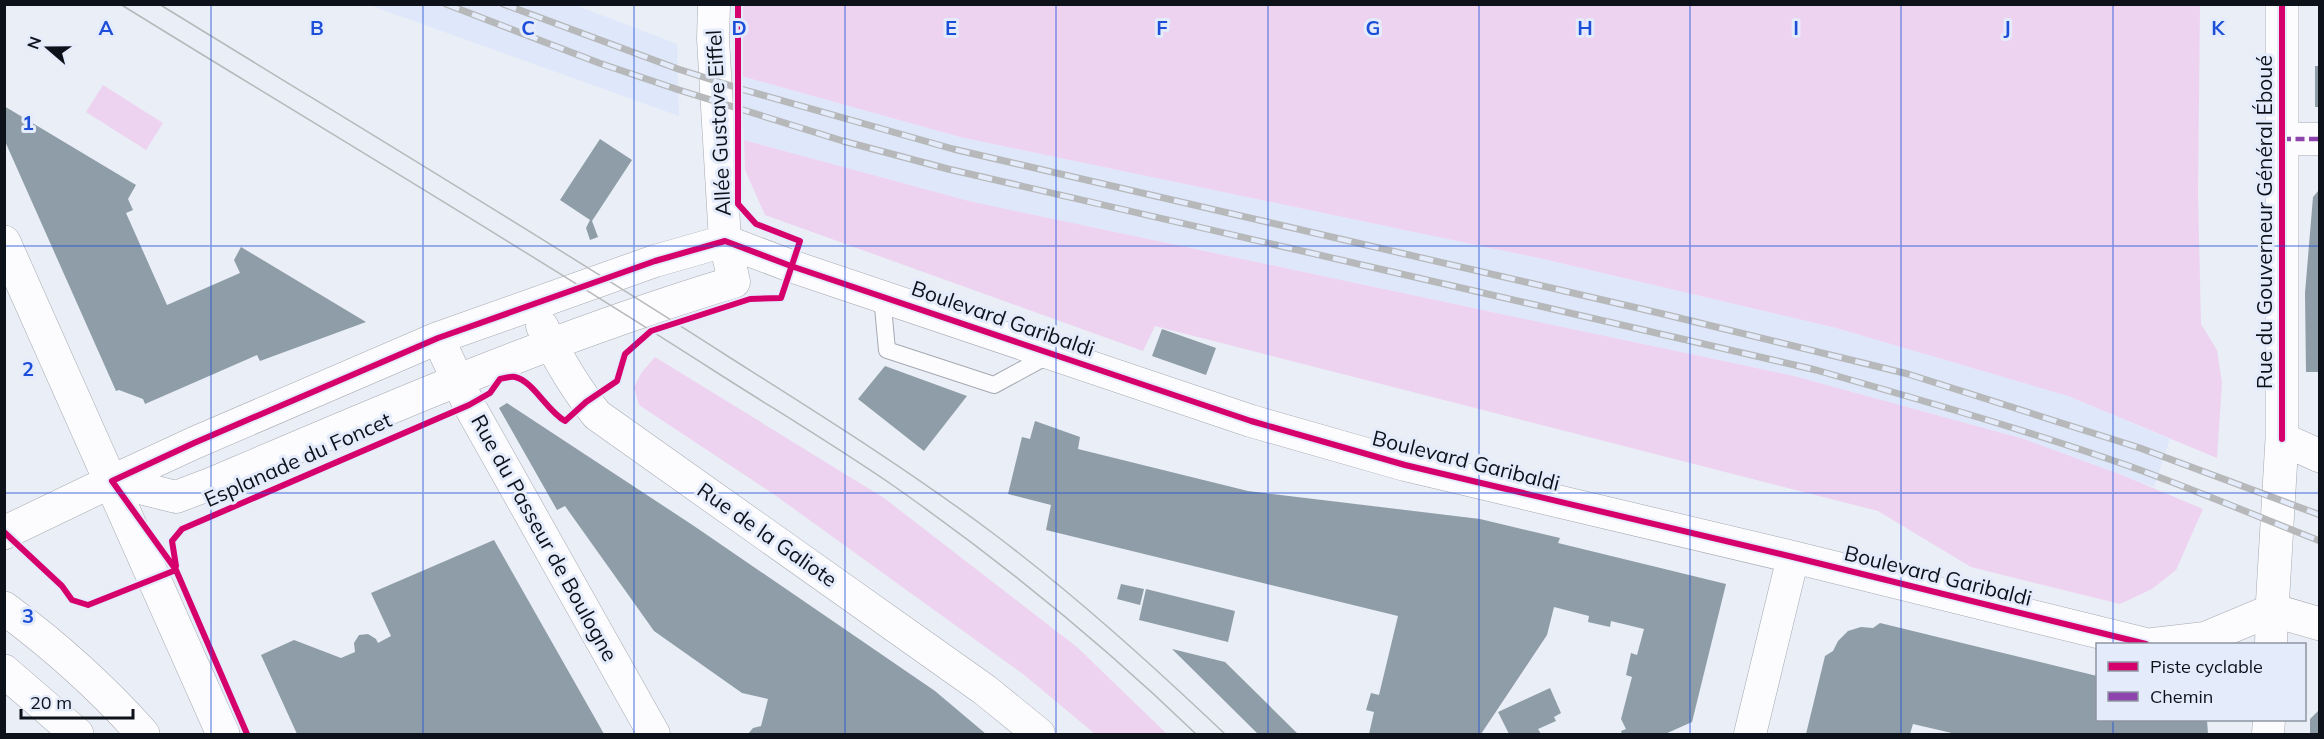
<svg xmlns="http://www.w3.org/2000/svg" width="2324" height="739" viewBox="0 0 2324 739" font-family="Mulish,sans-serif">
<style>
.built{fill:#dfe8fa}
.green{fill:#edd3f0}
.building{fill:#8e9da7}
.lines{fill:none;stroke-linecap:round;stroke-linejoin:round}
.lane-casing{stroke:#a5a9b1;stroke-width:18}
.street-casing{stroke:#a5a9b1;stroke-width:33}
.secondary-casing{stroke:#a5a9b1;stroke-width:34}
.primary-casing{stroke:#a5a9b1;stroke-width:34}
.lane{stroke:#fcfcfe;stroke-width:16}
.street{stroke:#fcfcfe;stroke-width:32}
.secondary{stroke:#fcfcfe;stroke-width:33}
.primary{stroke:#fcfcfe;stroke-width:33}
.tram{stroke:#b7b8ba;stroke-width:1.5}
.rail-casing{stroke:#b7b8ba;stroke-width:7}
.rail{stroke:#e4ecfc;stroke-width:4.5;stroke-dasharray:14;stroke-linecap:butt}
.quiet{stroke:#8e44ad;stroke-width:4.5;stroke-dasharray:9 4.5;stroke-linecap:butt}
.cycleway-casing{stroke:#e4ecfc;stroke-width:10}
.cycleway{stroke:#d6006c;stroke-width:6}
.grid{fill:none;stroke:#1d4ed8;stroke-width:1.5;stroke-opacity:0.55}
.labels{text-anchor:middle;stroke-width:6;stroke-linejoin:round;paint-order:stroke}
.street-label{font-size:21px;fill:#0d111a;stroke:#e4ecfc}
.grid-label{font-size:20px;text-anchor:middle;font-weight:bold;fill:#1d4ed8;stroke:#e4ecfc;stroke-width:6;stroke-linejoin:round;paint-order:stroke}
</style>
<rect width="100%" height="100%" fill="#eaeef6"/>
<path class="built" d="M369,5h206l102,39 2,72z
M741,76l219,61 583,122 293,69 232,68 102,43 -16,48 -130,-48 -230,-63 -825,-175 -225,-61z"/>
<path class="green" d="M742,5h1458l-2,188 3,131 16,26 5,33 -5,75 -149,-62 -232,-68 -293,-69 -583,-122 -219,-61z
M103,85l60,38 -17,27 -60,-38z
M744,140l225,61 825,175 230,63 98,36 81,34 -27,61 -24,19 -32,15 -149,-37 -93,-56 -723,-185 -12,25 -378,-136 -20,-45z
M655,357l229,141 193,149 90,87h-72l-72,-60 -251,-181 -133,-88 -5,-18 8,-15z"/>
<path class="building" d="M2315,66h4v41h-4z
M4,106l132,79 -8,14 5,11 -7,3 41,92 73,-32 -6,-13 7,-13 125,75 -106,39 -3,-6 -112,49 -2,-5 -24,-9 -3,1 -112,-252z
M600,139l32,21 -40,61 6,16 -8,3 -4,-12 4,-8 -30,-20z
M2319,190v182h-13l-1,-79 8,-96z
M1162,329l54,19 -10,27 -54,-19z
M885,366l82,30 -43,55 -66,-52z
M507,403l187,123 241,165 51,43h-238l5,-6 8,-2 7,-27 -26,-6 -88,-62 -89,-125 -8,4 -58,-102z
M1035,421l45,16 -2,12 170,42 232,28 80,19 -2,5 168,41 -34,138 -27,12h-43l-1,-3 5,-2 -5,-10 11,-42 -6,-2 5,-22 6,2 7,-26 -33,-8 -1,6 -22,-5 1,-6 -35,-9 -7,28 -66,99h-112l5,-22 -8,-2 5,-17 8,2 19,-79 -352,-86 5,-25 -43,-11 14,-57 8,2z
M494,540l110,194h-307l-36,-79 33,-15 47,18 14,-6 -1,-9 5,-8 9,-1 8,5 2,4 13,-7 -20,-43z
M1121,584l23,5 -4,16 -23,-6z
M1146,589l89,22 -7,31 -89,-22z
M1880,623l217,53v44h110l1,14h-252l-43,-10 -3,10h-104l19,-78 8,-5 5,-10 10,-10 13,-4 12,1z
M1172,649l53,13 73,72h-40z
M1550,688l11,25 -7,4 2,4 -18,8 3,5h-32l-11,-22z
M2319,710v24h-9v-15z"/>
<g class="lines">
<defs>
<path id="lane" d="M882,296l5,54 107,35 57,-31"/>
<path id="street" d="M2282,139h38
M542,326c15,31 33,62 55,89l388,275 54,44
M438,338l31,67 185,329
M112,481l82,-38 244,-105 217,-77 70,-20 66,25 460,155 154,44 388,92 353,87
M112,481l64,16 37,-14c171,-73 342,-147 521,-201l-9,-41 -12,-202 1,-35
M2153,644l52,-6 67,-28 -1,34
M1750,734l43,-177
M2268,734l1,-14"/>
<path id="secondary" d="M2282,4v435l-10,171 48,14
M4,242l219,492
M2282,439l38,17"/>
<path id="primary" d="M4,533l108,-52
M4,608c50,37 98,80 139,126
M4,671l73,63"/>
</defs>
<use href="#lane" class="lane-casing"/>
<use href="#street" class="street-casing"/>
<use href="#secondary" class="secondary-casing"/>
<use href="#primary" class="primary-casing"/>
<use href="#lane" class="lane"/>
<use href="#street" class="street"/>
<use href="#secondary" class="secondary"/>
<use href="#primary" class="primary"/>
<path class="tram" d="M120,4c199,123 400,242 596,368 61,39 123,76 182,117 105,74 206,156 298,245
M159,4c190,117 382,232 570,353 90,57 180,113 265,177 82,62 157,130 231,200"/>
<defs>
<path id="rail" d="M446,4l153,59 80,27 164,51 105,28 868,201c105,30 210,60 313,96 64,23 127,50 191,75
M503,4l175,65 63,20 212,60 706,164 249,61 232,74 180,67"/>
</defs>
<use href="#rail" class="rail-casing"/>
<use href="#rail" class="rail"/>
<path class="quiet" d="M2282,139h38"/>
<defs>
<path id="cycleway" d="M2282,439v-435
M4,532l58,54 10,14 16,5 88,-35
M176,566l-4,-25 10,-12 287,-124 21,-12 10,-14c5,-1 10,-3 15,-2 18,4 32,34 50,44l21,-19 31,-21 8,-27 26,-23 99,-32 31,-1 19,-57 -44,-17 -18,-20v-200
M247,734l-71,-164 -64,-89 82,-38 244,-105 217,-77 70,-20 66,25 460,155 154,44 388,92 353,87"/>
</defs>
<use href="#cycleway" class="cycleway-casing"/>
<use href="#cycleway" class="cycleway"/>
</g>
<path class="grid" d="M211,4v730M423,4v730M634,4v730M845,4v730M1056,4v730M1268,4v730M1479,4v730M1690,4v730M1901,4v730M2113,4v640M4,246h2316M4,493h2316M2113,720v14"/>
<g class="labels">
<g class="street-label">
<text transform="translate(719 123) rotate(-93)" y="7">Allée Gustave Eiffel</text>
<text transform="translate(2265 222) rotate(-90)" y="7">Rue du Gouverneur Général Éboué</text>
<text transform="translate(1003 319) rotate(19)" y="7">Boulevard Garibaldi</text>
<text transform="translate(298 460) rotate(-24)" y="7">Esplanade du Foncet</text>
<text transform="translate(1466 461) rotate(14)" y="7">Boulevard Garibaldi</text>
<text transform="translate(767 535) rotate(35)" y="7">Rue de la Galiote</text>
<text transform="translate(544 538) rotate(61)" y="7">Rue du Passeur de Boulogne</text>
<text transform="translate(1938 576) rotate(14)" y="7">Boulevard Garibaldi</text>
</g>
</g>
<g class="grid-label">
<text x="106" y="35">A</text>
<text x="317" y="35">B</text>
<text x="528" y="35">C</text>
<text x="739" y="35">D</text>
<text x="951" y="35">E</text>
<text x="1162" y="35">F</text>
<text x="1373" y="35">G</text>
<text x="1585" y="35">H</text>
<text x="1796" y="35">I</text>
<text x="2007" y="35">J</text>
<text x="2218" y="35">K</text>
<text x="28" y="130">1</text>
<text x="28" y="376">2</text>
<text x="28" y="623">3</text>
</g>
<rect width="2324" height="739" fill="none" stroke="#0d111a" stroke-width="12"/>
<rect x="2096" y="643" width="210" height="78" fill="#e4ecfc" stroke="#8e94a2" stroke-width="1.5"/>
<rect x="2108" y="662" width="30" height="9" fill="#d6006c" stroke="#8e94a2" stroke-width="1.5"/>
<text x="2150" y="673" font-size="18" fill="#0d111a">Piste cyclable</text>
<rect x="2108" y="692" width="30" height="9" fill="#8e44ad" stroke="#8e94a2" stroke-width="1.5"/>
<text x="2150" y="703" font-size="18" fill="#0d111a">Chemin</text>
<g transform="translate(48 48) rotate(290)" stroke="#e4ecfc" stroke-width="4.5" paint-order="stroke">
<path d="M0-4.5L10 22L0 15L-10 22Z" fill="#0d111a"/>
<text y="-9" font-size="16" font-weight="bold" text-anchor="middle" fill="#0d111a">N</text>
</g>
<path d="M21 709v9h112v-9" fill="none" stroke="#0d111a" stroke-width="3"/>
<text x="30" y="709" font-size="18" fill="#0d111a" stroke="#e4ecfc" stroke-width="4.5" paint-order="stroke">20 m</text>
</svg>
